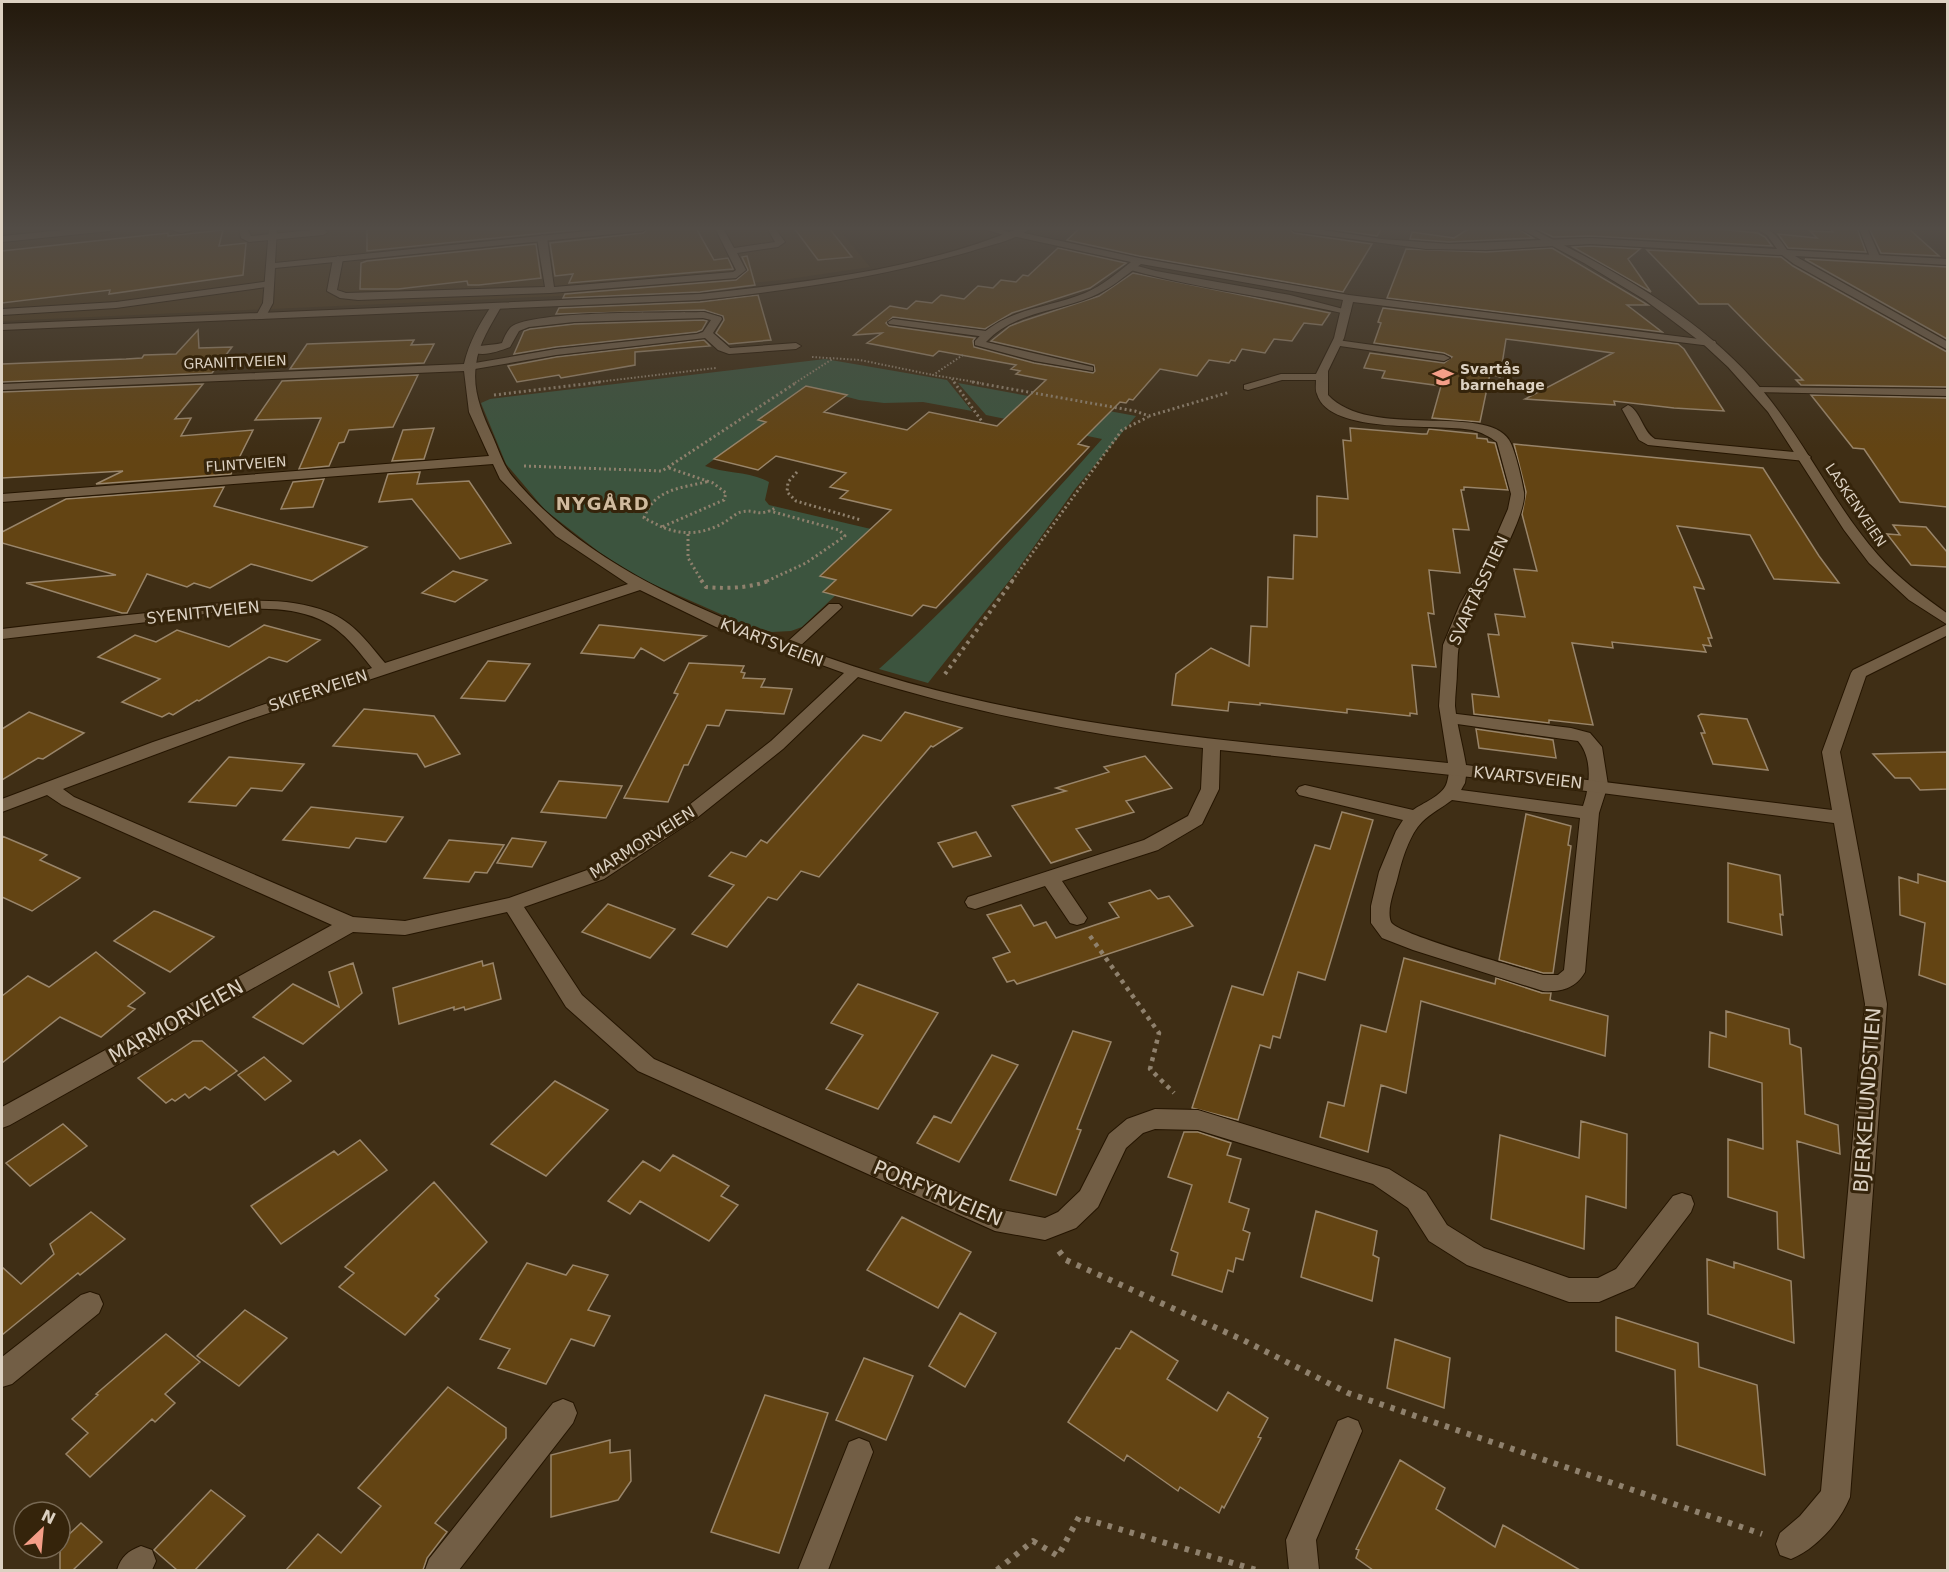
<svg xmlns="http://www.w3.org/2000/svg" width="1949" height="1572" viewBox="0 0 1949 1572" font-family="'DejaVu Sans',sans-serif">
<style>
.built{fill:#4c3717}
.green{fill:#3c543e}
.building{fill:#634413;stroke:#99856a;stroke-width:1.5}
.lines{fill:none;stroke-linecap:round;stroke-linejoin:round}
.service-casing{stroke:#251500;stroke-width:2}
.minor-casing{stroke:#251500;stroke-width:2}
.tertiary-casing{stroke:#251500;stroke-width:2}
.secondary-casing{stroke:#251500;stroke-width:2}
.path-far4{stroke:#8f816d;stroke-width:2;stroke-dasharray:1.5 2;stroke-linecap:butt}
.path-far3{stroke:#8f816d;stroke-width:3;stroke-dasharray:2 3;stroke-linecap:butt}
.path-far2{stroke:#8f816d;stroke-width:4;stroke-dasharray:3 4.5;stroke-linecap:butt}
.path-far1{stroke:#8f816d;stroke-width:4.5;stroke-dasharray:4 5;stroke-linecap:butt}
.path{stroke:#8f816d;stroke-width:6;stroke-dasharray:4.5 7;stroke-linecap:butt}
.service{fill:#725e45;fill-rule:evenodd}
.minor{fill:#725e45;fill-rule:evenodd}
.tertiary{fill:#725e45;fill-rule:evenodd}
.secondary{fill:#725e45;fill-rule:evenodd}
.labels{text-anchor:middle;stroke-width:6;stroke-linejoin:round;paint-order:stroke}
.far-street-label{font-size:14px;fill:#dcd1c2;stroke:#35240b}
.far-poi-label{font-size:14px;font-weight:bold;fill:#dcd1c2;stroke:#35240b;text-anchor:start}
.street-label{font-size:16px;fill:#dcd1c2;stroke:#35240b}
.far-district-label{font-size:18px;font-weight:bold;letter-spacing:1.5px;fill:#d0ba9e;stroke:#35240b}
.near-street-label{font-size:20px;fill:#dcd1c2;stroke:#35240b}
</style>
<rect width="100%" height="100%" fill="#3f2e15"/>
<path class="built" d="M2,228h836l32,39 -88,13 -111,11 -669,30z"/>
<path class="green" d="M825,359l122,21 25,31 -49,-9 -39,1 -25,-3 -53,-14 -48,34 8,2 -61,44c20,8 45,5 64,16l-4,18 4,5 119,28 4,9 -90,85 -11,4 -19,1 -22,-5 -111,-49 -40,-26 -54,-42 -39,-46 -25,-61 9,-4z
M958,383l178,33 -61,73 -62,87 -85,107 -49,-14c80,-71 152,-150 223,-230l-116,-24z"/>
<path class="building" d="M367,228h228l-228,23z
M649,228h47l18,32 14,-2 5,11 -164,14 4,-9 -18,2 -5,-33 93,-10z
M794,228h35l23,29 -34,3z
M1080,228h208l6,5 78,11 -29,48 -204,-36 -72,-16z
M1324,228h58l-5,8z
M1470,228h47l16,10 -84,4 -39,-3 2,-7 42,6z
M1535,228h172l51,5 7,4 7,9 -182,-10 -37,1z
M1830,228h27l9,24 -78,-4 -10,-14 39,4 -7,-7 23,1z
M1869,228h39l31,28 -58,-3z
M223,230l-4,16 27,-3 -3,32 -134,19 1,-4 -108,13v-52l166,-18v3z
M536,244l5,34 -62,7h-11l-1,-4 -69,8h-38l1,-26 6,-2z
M1590,246l50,3 -12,10 23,33 -78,-45z
M1058,248l68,15 -36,25 -78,25 -27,16 -92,-12 -7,6 3,3 86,12 -2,3 1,6 60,16 59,10 2,-2 -1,-6 -103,-24 19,-15 13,-5 76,-25 34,-23 197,40 -8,12 -18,-2 -12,18 -18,-2 -9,14 -23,-4 -7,12 -4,-1 -2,3 -20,-3 -12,16 -37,-7 -27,31 -4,-1 -3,4 -6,-1 -42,42 11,3 -153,161 -13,-3 -11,11 -89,-24 13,-12 -16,-4 71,-66 -51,-12 8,-7 -18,-4 16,-14 -70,-17 -18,14 -44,-11 52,-37 -8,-2 48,-34 41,9 -23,17 83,18 22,-18 68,14 49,-46 -30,-6 4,-3 -9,-2 5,-4 -77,-14 -6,5 -66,-13 15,-10 -28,2 36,-29 17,3 9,-8 16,2 9,-8 23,4 14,-13 15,2 8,-8 15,2 7,-7 5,1z
M1552,248l96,57h-21l35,27 -275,-34 19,-49 80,3z
M1647,250l134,7 12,9 154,86v35l-146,-2 -5,-5h7l-75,-76h-29z
M747,256l8,29 -55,7 -137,6 2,-4 171,-14 12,-10 -6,-13z
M1805,259l142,8v72z
M758,295l13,45 -42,4 -13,-11 8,-13 -1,-4 -19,-6 -148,4 3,-6 141,-6z
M1383,308l295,36 6,5 40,62 -50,-3 -60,-7 1,4 -90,-6 88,-46 -107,-14 -6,38 -10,-3 -10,48 -48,-4 9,-32 -59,-8 3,-7 -21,-3 6,-15 74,10 8,-6 -8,-4 -70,-10 7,-20 -3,-1z
M703,320l4,1 -5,9 -5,2 -141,15 -42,7 10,-23 6,-2 44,-5z
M198,330l1,18 33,-1 -20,26 -210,9v-18l124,-5 16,-1 2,-3 32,-1z
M414,340l-3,5 23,-1 -10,19 -134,6 17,-25z
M704,340l6,6 -75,6v13l-74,13 -2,-3 -42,7 -9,-16 48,-9z
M418,375l-25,52 -44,3 -5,12 -5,1 -10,23 -30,3 22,-51 -66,2 27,-39z
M203,384l-28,35 16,-1 -10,18 72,-6 -22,44 -135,10 27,-13 -121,7v-86z
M1811,395l136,3v109l-47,-5 -36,-53 -11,-1z
M434,428l-10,31 -32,2 11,-31z
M1350,428l72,6h5l2,-5 48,5v4l10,1 1,3 7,1 13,47 -44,-3v3h-3l8,40 -16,-1 7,44 -31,-3 5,44 -6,-1 8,54 -24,-2 5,49 -7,-1v3l-63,-7v4l-87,-10v2l-31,-3 -1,9 -56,-6 4,-31 35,-26 38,18 2,-40 16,1 1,-50 25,2 1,-44 23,2v-41l31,3 -5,-59 8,1z
M1514,444l249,24 56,88 20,27 -65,-4 -24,-44 -73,-9 27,63 -10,-2 18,51h-4l3,8 -8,-1 3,7 -94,-10 1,6 -41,-5 21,82 -44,-5v3l-75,-9 -2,-20 27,3 -11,-63 11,1 -4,-21 30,3 -11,-48 23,2 -15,-57 4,-22z
M420,472l-3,12 52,-3 42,62 -51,16 -48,-60 -33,3 9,-28z
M324,479l-11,28 -32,2 12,-27z
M224,487l-10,19 153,41 -55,34 -61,-17 -41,24 -16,-5 -7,4 -40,-13 -20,39h-5l-96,-30 90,-8 -114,-32v-11l64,-33z
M1893,525l33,2 21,25v15l-36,-2 -24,-31 13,1z
M453,571l34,9 -32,22 -33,-9z
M264,625l56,15 -33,22 -18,-5 -70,44 -2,-1 -24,15 -4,-2 -7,4 -40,-15 38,-23 -62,-22 37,-22 21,7 21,-12 52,17z
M599,625h2l105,11 -42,25 -23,-13 -7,10 -53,-5z
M488,661l42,3 -25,37 -44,-3z
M689,663l55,3 -3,6 4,1 -2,5 22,1 -4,8 31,2 -8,25 -58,-4 -7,16 -12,-1 -19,40h-4l-16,37 -44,-4 54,-104 -4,-1z
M364,709l70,7 26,38 -35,13 -8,-13 -84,-8z
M29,712l55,21 -41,26 -5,-1 -36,22v-51z
M905,712l57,16 -29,19 -2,-1 -112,131 -18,-6 -24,29 -9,-3 -41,50 -35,-13 42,-49 -25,-9 22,-24 15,5 15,-17 6,3 96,-108 18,6z
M1701,714l46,5 21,51 -55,-6 -12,-31h4l-7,-17z
M1476,729l77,11 3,18 -77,-10z
M1947,752v37l-27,1 -10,-12h-15l-22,-24z
M1145,756l27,32 -46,13 8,11 -58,17 15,21 -40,13 -39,-57 54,-15 -10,-3 53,-16 -5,-5z
M229,757l75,7 -22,27 -31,-3 -15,18 -47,-4z
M559,781l63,5 -16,32 -65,-6z
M311,807l92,10 -17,25 -30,-4 -7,10 -66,-8z
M1342,812l31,8 -48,160 -27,-8 -18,66 -7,-2 -3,12 -10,-3 -22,75 -46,-12 40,-122 31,9 52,-150 15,4z
M1526,814l45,12 -3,19 3,1 -18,127h-10l-44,-13z
M976,832l15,24 -38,11 -15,-24z
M2,836l45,19 -7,5 40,18 -48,33 -30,-14z
M512,838l34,4 -14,25 -35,-4z
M449,840l55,5 -17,28 -12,-1 -6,10 -45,-4z
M1728,863l52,12 3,40 -3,-1 2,21 -54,-13z
M1918,874l29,8v103l-28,-10 6,-52 -25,-8 -1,-38 19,6z
M1150,890l8,9 11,-3 24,30 -176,58 -3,-4 -7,2 -14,-24 17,-6 -23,-37 34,-10 13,21 12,-4 10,16 63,-21 -10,-14z
M608,904l67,25 -25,29 -68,-26z
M154,911l4,1 56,25 -44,35 -56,-31z
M96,952l49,41 -17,13 7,3 -34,28 -41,-20 -58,46v-67l26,-20 21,11z
M1404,958l91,26 1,-6 46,15h9l-1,7 58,16 -3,40 -184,-55 -15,92 -25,-8 -13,67 -48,-15 8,-35 16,4 17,-81 25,7z
M482,961l1,5 10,-3 8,36 -36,11 -1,-3 -10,3v-3l-55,17 -6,-36z
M353,963l9,30 -59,51 -50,-27 40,-33 46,23 -10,-35z
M858,984l80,29 -60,96 -52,-20 37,-54 -32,-12z
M1726,1011l63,18 1,15 11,4 4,66 33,11 2,29 -43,-13 7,117 -26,-9 -1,-37 -49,-15v-58l35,10 -1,-66 -53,-16 1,-35 16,5z
M1073,1031l38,11 -34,87 4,1 -25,65 -46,-15z
M193,1041h9l35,30 -27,19 -5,-3 -16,11 -4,-4 -10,7 -3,-2 -6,4 -28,-25z
M992,1055l26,10 -59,97 -42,-19 17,-27 17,7z
M264,1057l27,24 -26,19 -27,-25z
M555,1081l53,29 -62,66 -55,-32z
M1581,1121l46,13 -1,74 -40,-12 -2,53 -93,-30 9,-84 79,23z
M63,1124l24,22 -57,40 -24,-23z
M1184,1132h14l33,11 -4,12 14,4 -12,43 20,7 -6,21 7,3 -7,27 -7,-2 -3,14 -5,-2 -6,22 -50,-17 6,-22 -7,-3 21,-65 -24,-8z
M360,1140l27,30 -106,74 -30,-38 83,-55 4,4z
M673,1155l56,31 -8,10 17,9 -29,36 -69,-40 -10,13 -22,-13 35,-40 17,10z
M434,1182l53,60 -52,54 4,3 -34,36 -66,-48 15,-14 -9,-6z
M1316,1211l61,20 -4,24 6,3 -7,43 -71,-24z
M91,1212l34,27 -45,36 -2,-2 -76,62v-68l19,17 33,-30 -4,-10z
M902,1217l69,35 -33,56 -71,-38z
M1707,1259l27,9v-6l57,19 3,62 -86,-29z
M527,1263l39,12 7,-10 35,10 -20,35 22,6 -16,30 -23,-7 -25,45 -48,-16 12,-19 -30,-10z
M245,1310l42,28 -48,48 -42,-30z
M960,1313l36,20 -31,54 -36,-21z
M1616,1317l82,26 1,24 58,18 8,90 -88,-30 -2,-75 -59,-19z
M1131,1331l47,30 -11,18 50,32 11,-19 40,26 -10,19 3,1 -37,70 -2,-2 -3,7 -39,-26 -2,4 -51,-36 -3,6 -56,-39 48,-74 4,1z
M166,1334l34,28 -35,32 10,9 -20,19 -3,-3 -62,58 -24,-23 22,-21 -16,-14 26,-24 -2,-1z
M1395,1339l55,19 -6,50 -57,-20z
M864,1358l49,18 -27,64 -50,-20z
M448,1387l58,41v10l-71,85 12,9 -20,26 -4,12h-137l32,-36 23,19 40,-47 -23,-18z
M765,1395l63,18 -49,140 -68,-21z
M610,1440v13l20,-3 1,31 -13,19 -67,17v-62z
M1400,1460l45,28 -9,21 59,38 8,-22 77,45h-207l-17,-12 3,-8 -3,-1z
M211,1490l34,26 -50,54h-18l-23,-20z
M81,1523l21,19 -29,28h-13v-27z"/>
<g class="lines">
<defs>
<path id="service" d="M165,228h38l-22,5z
M239,228h8l4,8 72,-7 5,3 -5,3 -74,7 -8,-4z
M715,228h8l11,20 41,-6 -8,-14h8l10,14 -7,5 -41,6 9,17 -10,8 -186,15 -192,7 -18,-2 -13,-7 6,-32 5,-3 5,3 -6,31 9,3 199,-6 -8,-49 5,-3 5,3 7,49 179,-15 3,-2z
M1859,228h8l13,29 -2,2 -8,-2z
M1130,264l26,7 134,24 61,16 -5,3c-73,-17 -148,-25 -219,-45v-4z
M270,281l3,1v4l-157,22 -114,7v-6l114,-7z
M704,312l17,5 1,2 -9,14 17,15 66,-5 5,3 -5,3 -67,5 -11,-4 -13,-12 -149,17 -87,15 -6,-3 6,-3 87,-15 141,-15 6,-2 8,-12 -8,-2 -129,4 -45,5 -10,4 -9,16c-13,5 -30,11 -41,3 7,-6 22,-4 33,-7 2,-5 5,-12 9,-16 21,-17 160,-14 193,-15z
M893,319l93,12 5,3 -5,3 -97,-13 -1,-2z
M1337,340l107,15 6,3 -6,3 -111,-16v-4z
M1628,405c13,6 14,26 27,34l150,14 6,4 -6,4 -157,-16 -9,-5 -17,-31z
M1449,713l122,15 19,5 12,14 6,38 -9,28 -14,159c-10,17 -24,20 -42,19l-130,-41 -31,-12 -11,-15v-17l8,-34 17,-41 7,-11 -104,-25 -3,-4 3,-4 6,-2 108,25c10,-7 28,-14 33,-25 3,-7 2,-14 6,-20h12l3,4 -2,14 -4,7 122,16c7,-20 10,-48 -5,-65l-135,-19 -2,-4 2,-4zM1452,800l128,18 -16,152 -6,5h-15c-20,-6 -147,-41 -152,-53 -5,-13 4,-33 7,-46 4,-17 12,-42 24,-54 9,-9 21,-15 30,-22z
M90,1292l9,3 4,9 -4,9 -87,71 -10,3v-30l79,-62z
M563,1399l10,4 4,10 -4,10 -114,147h-34l4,-11 124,-156z
M1348,1417l10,4 4,10 -46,109 3,30h-30l-3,-30 52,-119z
M859,1438l10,4 4,10 -45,118h-30l51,-128z
M141,1546l11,4 4,11 -4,9h-35c4,-13 11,-19 24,-24z"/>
<path id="minor" d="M84,228h30l-4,3 -108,11v-6z
M269,228h8l-2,35 342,-35h30l-4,3 -368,37 -2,35 -8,15 -4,1 -5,-3 7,-13z
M980,228h17l12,4 -5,3z
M1290,228h20l72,11 67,5 141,-6 187,11 -10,-14 -12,-7c18,0 22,8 32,22l161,9v6l-153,-9 153,86v8l-154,-86 -12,-9 -192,-11 -104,6 -60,-1 -132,-18z
M1015,231l124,27 210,37 366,46 1,2 -5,3 -358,-44 -9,36 -16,33v24c41,45 159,8 181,45 6,9 13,40 15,52 4,27 -53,117 -64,151 -3,8 -2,18 -3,27 0,12 -2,24 -2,36 2,20 8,40 11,59l366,45 -10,-58 29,-79 2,-3 95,-46v11l-82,41 -26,76 47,252 -37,493c-10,25 -34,52 -59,62l-11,-4 -4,-11 4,-11 20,-17 21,-25 44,-487 -31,-181 -318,-41 -296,-32 -1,39 -17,35 -44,26 -96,31 25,37 -3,5 -7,2 -7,-2 -25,-37 -70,23 -7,-2 -3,-5 3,-5 176,-57 44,-24 13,-27 2,-41c-118,-13 -232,-36 -345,-71l-75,72 -85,68 -94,62 -80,28 58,88 72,64 343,150 48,9 13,-6 22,-21 29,-57 18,-15 28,-10 43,1 191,59 37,23 21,33 37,23 85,30h29l18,-9 57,-73 9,-3 9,3 3,8 -3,8 -57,75 -35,15h-30l-102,-37 -38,-24 -21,-33 -35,-24 -175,-54 -43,-1 -12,4 -17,15 -28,59 -22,21 -31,12 -50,-9 -357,-160 -72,-64 -59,-95 -102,23 -52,-3 -343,193 -8,3v-21l330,-182 -270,-120 -15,-10 -45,17v-13l151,-57 219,-74c-16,-20 -30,-39 -53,-49 -49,-21 -112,-4 -163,2 -51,6 -103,12 -154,18v-10c48,-6 96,-11 145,-16 58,-7 124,-23 181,-1 26,10 40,31 57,51l243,-79 -72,-48 -56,-57 -7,-15 -491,38v-8l487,-38 -20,-44 -5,-41 -462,19v-6l462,-20c5,-22 16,-41 28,-59h8l1,2c-10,18 -23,37 -25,58 -4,25 6,48 16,70 6,13 11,30 20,41 69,84 175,129 274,167l43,-39h10l3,3 -3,3 -40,37c210,80 428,93 649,116l-9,-57 4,-61 17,-41 24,-40 24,-55 3,-15 -14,-52c-7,-5 -16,-10 -25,-12 -33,-7 -143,6 -155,-36 -2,-4 -1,-9 -1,-14h-34l-34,10 -4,-1v-4l37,-11h35l18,-36 9,-38 -202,-36c-16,12 -32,26 -50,33 -36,15 -77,15 -105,45l107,25v4l-58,-10 -60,-16v-4c30,-33 71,-32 110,-48 17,-7 32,-20 46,-31l-119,-26 -2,-2zM640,590l76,37 128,46 -73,68 -87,68 -94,60 -81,29 -104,23 -52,-4 -279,-120 -11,-8 182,-68z
M1756,387l192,2v7l-196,-4v-4z"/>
<path id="tertiary" d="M1519,228h11c84,42 172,89 233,163 43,52 71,114 115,164 20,23 45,41 70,59v11l-39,-25 -40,-37 -25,-33 -76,-118 -40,-45 -26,-24 -57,-43 -61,-37z"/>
<path id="secondary" d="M1019,228h12c-14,12 -41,17 -59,23 -89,26 -180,39 -272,49l-698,30v-6l698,-30c107,-12 219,-24 319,-66z"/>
</defs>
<use href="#service" class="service-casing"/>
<use href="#minor" class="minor-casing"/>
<use href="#tertiary" class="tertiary-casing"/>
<use href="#secondary" class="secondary-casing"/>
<path class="path-far4" d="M963,355l-30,20 48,8
M812,357l48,3 73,15
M952,379l3,4
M589,383l127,-15
M795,383l39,-25"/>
<path class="path-far3" d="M954,382l29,41
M972,382l163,29 14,5 81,-24
M494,395l107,-13
M524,466l138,5 135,-89
M669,468l44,15 13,10 -2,7 -62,27c22,9 42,7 63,-5 5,-3 11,-9 16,-10 16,-4 15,7 36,-5
M797,472l-9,10 -1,10 9,9 65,19
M662,527l-18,-9c10,-30 39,-30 66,-37
M688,534v24l14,23
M767,581l39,-18 39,-27 -6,-6 -69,-19
M1012,581l110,-151 26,-13"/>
<path class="path-far2" d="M701,580l5,7c23,2 44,1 65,-7
M945,674l68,-94"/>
<path class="path-far1" d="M1090,936l69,97 -9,36 24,24"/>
<path class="path" d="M1059,1251l7,9 177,80 105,53 414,141
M997,1570l36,-29 25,15 21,-39 177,53"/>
<use href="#service" class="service"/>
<use href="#minor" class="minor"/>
<use href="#tertiary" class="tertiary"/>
<use href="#secondary" class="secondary"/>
</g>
<linearGradient id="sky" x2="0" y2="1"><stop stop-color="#23190c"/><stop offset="0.51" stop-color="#524c46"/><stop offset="1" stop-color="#524c46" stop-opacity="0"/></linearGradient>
<rect width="1949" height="448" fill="url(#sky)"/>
<defs>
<symbol id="school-bare" viewBox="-9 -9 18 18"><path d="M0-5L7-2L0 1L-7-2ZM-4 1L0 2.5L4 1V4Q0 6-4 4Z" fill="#f49e88" stroke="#35240b" stroke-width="2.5" paint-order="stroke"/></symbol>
</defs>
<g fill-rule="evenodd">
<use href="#school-bare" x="1428" y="362" width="30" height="30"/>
</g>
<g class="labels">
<g class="far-street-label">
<text transform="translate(235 362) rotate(-2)" y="5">GRANITTVEIEN</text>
<text transform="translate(246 464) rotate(-4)" y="5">FLINTVEIEN</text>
<text transform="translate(1856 505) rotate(56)" y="5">LASKENVEIEN</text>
</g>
<g class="far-poi-label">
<text x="1460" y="374">Svartås<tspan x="1460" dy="16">barnehage</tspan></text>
</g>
<g class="street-label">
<text transform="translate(1478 590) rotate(-65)" y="6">SVARTÅSSTIEN</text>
<text transform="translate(203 612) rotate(-6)" y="6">SYENITTVEIEN</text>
<text transform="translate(772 642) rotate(21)" y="6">KVARTSVEIEN</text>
<text transform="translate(318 690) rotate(-18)" y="6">SKIFERVEIEN</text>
<text transform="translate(1528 777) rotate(6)" y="6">KVARTSVEIEN</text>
<text transform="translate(642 842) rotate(-32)" y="6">MARMORVEIEN</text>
</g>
<g class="far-district-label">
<text x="603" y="510">NYGÅRD</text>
</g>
<g class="near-street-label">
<text transform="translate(176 1021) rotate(-29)" y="7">MARMORVEIEN</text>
<text transform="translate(1867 1100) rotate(-86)" y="7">BJERKELUNDSTIEN</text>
<text transform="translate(938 1193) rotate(23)" y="7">PORFYRVEIEN</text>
</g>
</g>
<rect width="1949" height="1572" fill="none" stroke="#dcd1c2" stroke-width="6"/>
<g transform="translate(42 1530) rotate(26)"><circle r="28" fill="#35240b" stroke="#786954" stroke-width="1.5"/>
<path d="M0-4.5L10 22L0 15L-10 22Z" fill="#f49e88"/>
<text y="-9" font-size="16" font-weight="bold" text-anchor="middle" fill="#dcd1c2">N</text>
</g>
</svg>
